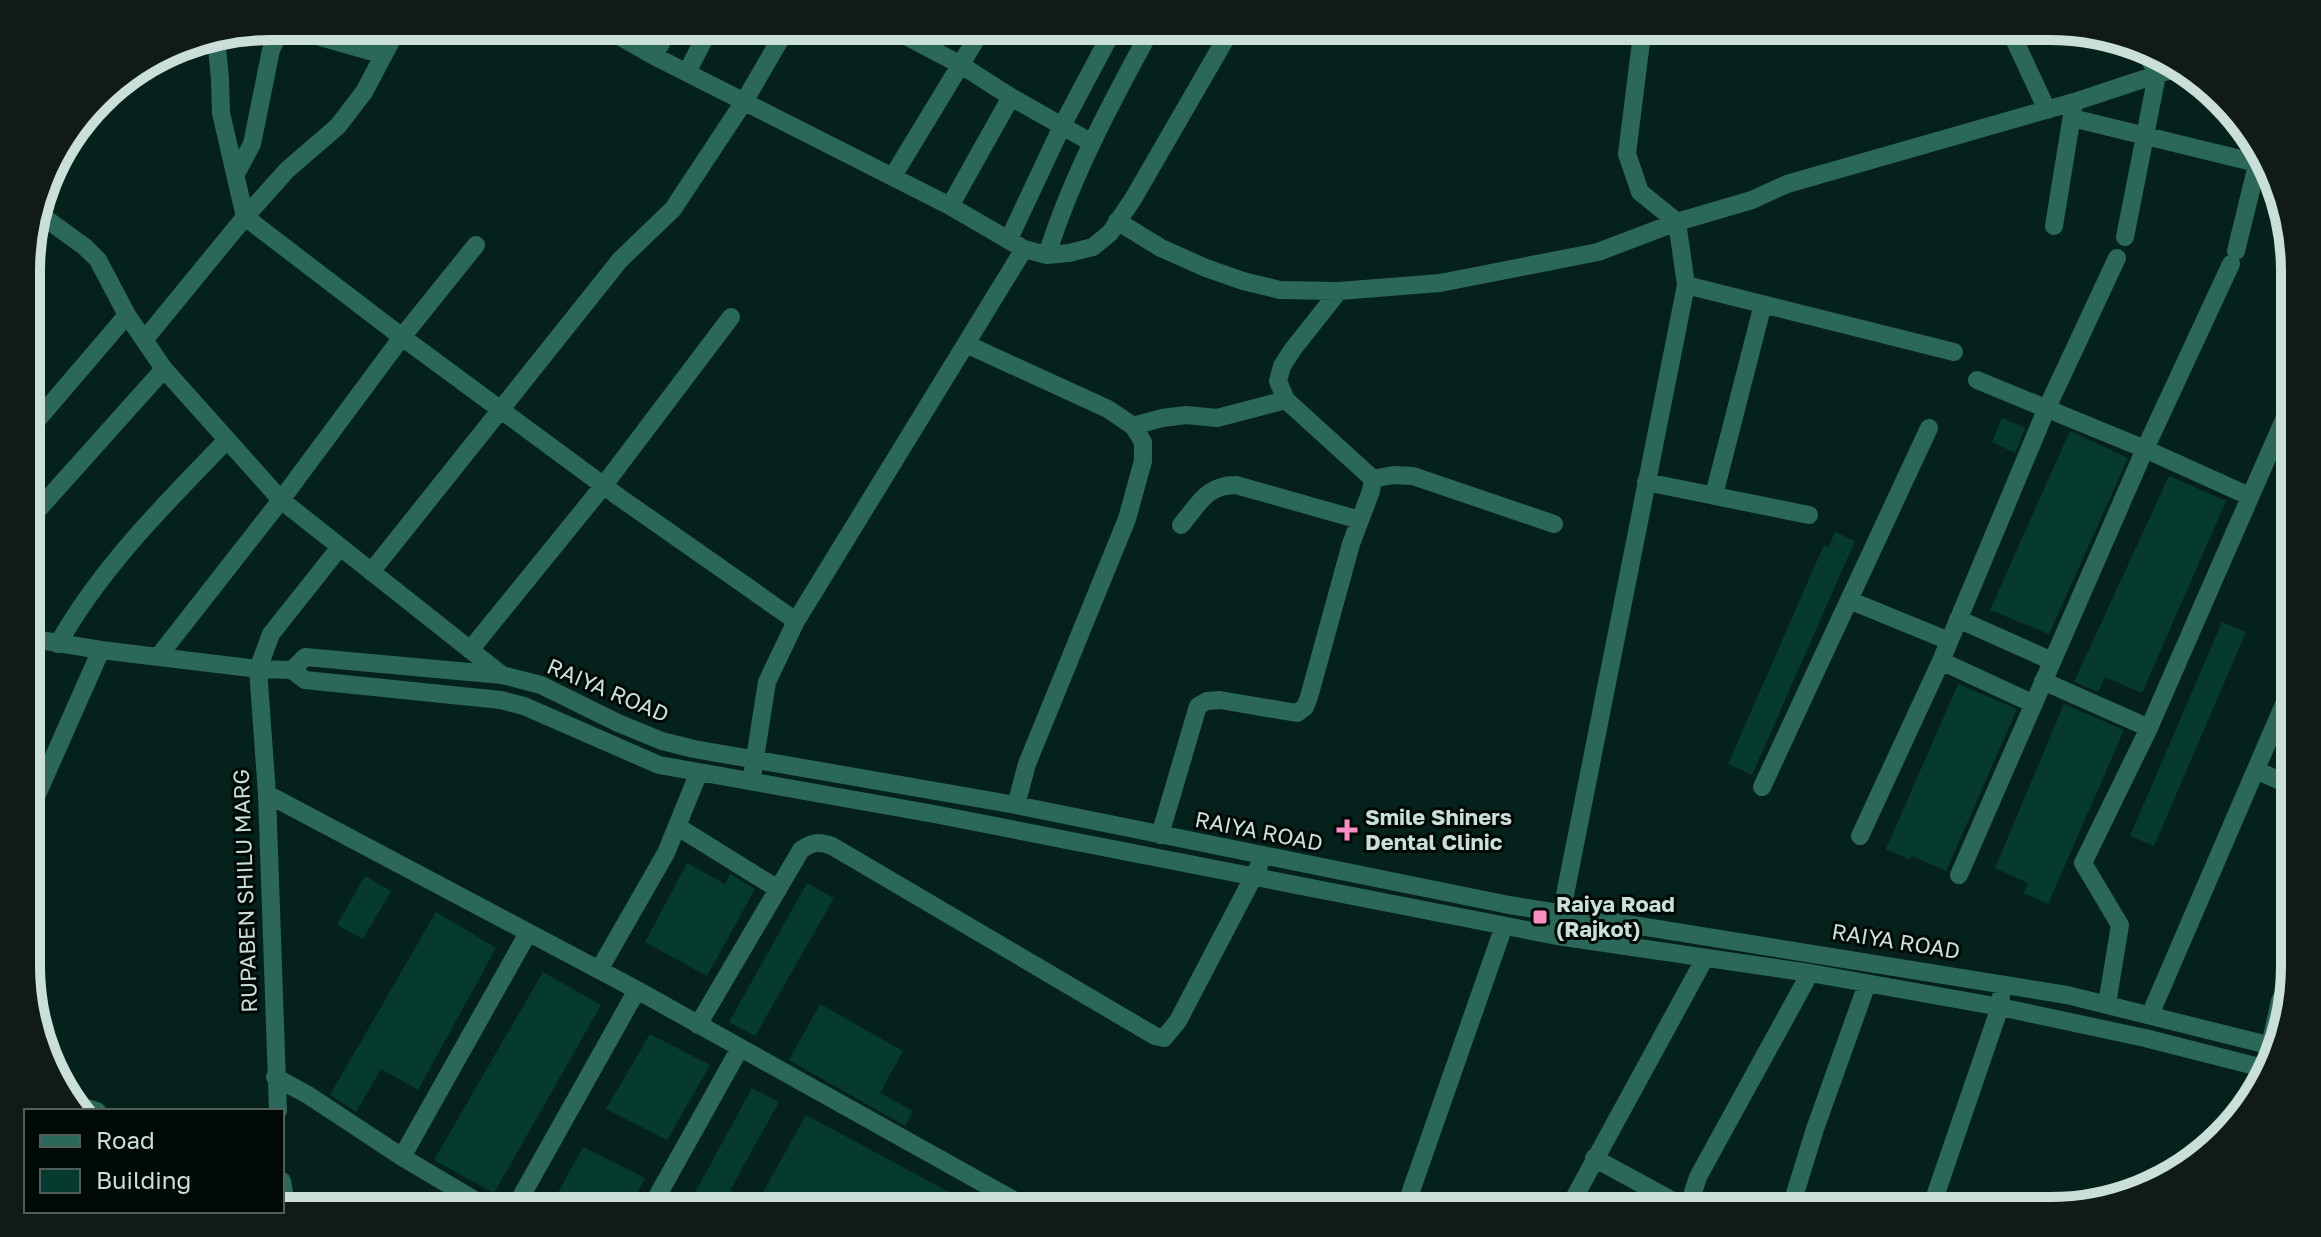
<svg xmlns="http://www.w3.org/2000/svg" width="2321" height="1237" viewBox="0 0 2321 1237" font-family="'Golos Text',sans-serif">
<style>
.building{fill:#073a2f}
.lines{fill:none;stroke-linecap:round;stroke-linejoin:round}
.minor{stroke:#2b6859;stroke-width:18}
.poi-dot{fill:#fb8fc4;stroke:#000906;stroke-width:3}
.labels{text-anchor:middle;stroke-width:6;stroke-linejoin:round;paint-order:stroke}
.street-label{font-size:22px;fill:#cadfd8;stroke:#000906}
.poi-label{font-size:22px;font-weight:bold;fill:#cadfd8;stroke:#000906;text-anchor:start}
.rim{fill:none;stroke:#cadfd8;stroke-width:10}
</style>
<rect width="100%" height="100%" fill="#04221b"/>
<path class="building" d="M2002,418l23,10 -10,25 -23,-11z
M2070,431l58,27 -79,176 -59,-24z
M2169,476l57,25 -84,192 -37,-16 -7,15 -24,-10z
M1835,532l20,9 -103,234 -24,-11 96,-219 5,2z
M2222,622l24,10 -92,214 -24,-10z
M1958,684l59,25 -71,162 -34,-15 -2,4 -24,-11z
M2064,704l60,26 -76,174 -24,-11 4,-10 -33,-15z
M687,863l38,21 5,-10 25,15 -48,87 -62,-34z
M365,876l26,15 -28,48 -26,-14z
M807,883l27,15 -79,138 -26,-14z
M436,912l60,36 -78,142 -37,-21 -25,43 -26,-17z
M543,972l58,33 -107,188 -60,-33z
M820,1004l83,47 -23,42 33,18 -8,15 -116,-66z
M650,1034l60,31 -43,75 -61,-31z
M752,1088l27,14 -49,88 26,15 50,-90 178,96h-299z
M583,1147l62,31 -18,33h-79z
M389,1192l35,19h-46z"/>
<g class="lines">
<path class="minor" d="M298,26l12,8 74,21
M601,26l53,30 296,150 74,43 23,6 22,-2 24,-6 17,-14 23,-34 100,-173
M887,26l74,39 50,32 81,46
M2008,26l39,84
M216,37l4,42 1,34 24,104 157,120 217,160 177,124
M654,56l16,-30
M687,72l24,-46
M2072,118l193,47
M236,174l16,-30 19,-94 7,-15 20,-9
M893,176l91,-150
M950,206l61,-109
M38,213l47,34 13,13 29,55 37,54 117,131 221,175
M1117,221l44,27 45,20 37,13 37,9 59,1 101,-8 158,-31 79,-30 75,-22 35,-16 287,-82 103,-34
M2054,226l19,-117
M2125,237l32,-162 -12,-27
M1009,239l54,-115 52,-98
M2236,251l24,-98
M1047,255c25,-80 66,-156 106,-229
M1686,285l268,67
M145,339l100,-122 42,-47 51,-44 26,-34 35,-66
M966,344l142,65 25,17 10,16v19l-16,58 -100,245 -11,41
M1977,380l168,69 104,47
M1133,426l29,-8 24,-3 31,3 69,-18
M27,432l100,-117
M1373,479l20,-4 20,1 141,48
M1646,482l163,33
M1714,495l49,-191
M27,522l137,-153
M1181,525c18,-21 25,-40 55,-40l124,35
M371,572l249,-312 53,-51 72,-109 43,-74
M1849,600l100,41
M1958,619l94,42
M27,638l74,12 157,19 34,1 13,10 196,20 23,6 135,59 275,49 623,122 253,37 190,34 145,31 126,32
M58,644c43,-77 108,-141 168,-203
M470,650l134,-165 127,-168
M158,657l123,-157 121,-163 74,-92
M1941,661l93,43
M292,670l13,-13 197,18 39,10 77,38 44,18 32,8 322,56 493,100 558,90 209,52
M2043,681l106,47
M2256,770l38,17
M753,771l14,-89 29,-61 228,-372
M1762,787l167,-359
M267,794l370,196 396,221
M28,815l73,-165
M678,827l100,62
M1160,835l38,-129 9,-5 13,-1 77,13 8,-6 4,-10 42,-153 20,-53 2,-12 -87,-79 -8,-19 4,-15 11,-17 46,-58
M1860,836l81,-175 105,-251 71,-152
M1959,875l186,-426 86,-185
M1559,925l127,-640 -9,-63 -37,-30 -13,-38 16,-128
M599,970l67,-117 33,-81
M2107,1004l13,-79 -37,-62 66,-135 144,-329
M2150,1015l144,-334
M698,1025l103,-175c11,-8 18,-9 31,-4l323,190 9,2 14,-17 81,-155
M2270,1046l10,-45 14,-32
M275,1077l33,18 94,62 91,54
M68,1102l29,9
M278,1111l-11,-317 -9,-125 13,-35 69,-87
M402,1157l126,-224
M1594,1158l97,53
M282,1181l5,30
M1407,1201l20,10
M513,1211l124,-221
M649,1211l91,-163
M1404,1211l100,-285
M1567,1211l138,-253
M1687,1211l11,-34 112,-204
M1814,1211l-21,-11 22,-71 52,-145
M1930,1211l70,-204 1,-10"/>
</g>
<g class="poi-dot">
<path d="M1343 818h8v8h8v8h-8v8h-8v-8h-8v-8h8z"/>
<rect x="1532" y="909" width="16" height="16" rx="4"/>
</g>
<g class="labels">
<g class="street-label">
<text transform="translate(608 690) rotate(23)" y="8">RAIYA ROAD</text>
<text transform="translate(1259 831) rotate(11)" y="8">RAIYA ROAD</text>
<text transform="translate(245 891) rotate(-92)" y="8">RUPABEN SHILU MARG</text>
<text transform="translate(1896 941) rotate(9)" y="8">RAIYA ROAD</text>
</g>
<g class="poi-label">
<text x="1365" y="825">Smile Shiners<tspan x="1365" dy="25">Dental Clinic</tspan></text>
<text x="1556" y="912">Raiya Road<tspan x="1556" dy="25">(Rajkot)</tspan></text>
</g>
</g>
<path d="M0 0H2321V1237H0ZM271 40H2050A231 231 0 0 1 2281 271V966A231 231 0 0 1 2050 1197H271A231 231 0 0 1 40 966V271A231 231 0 0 1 271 40Z" fill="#101a17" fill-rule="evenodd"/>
<path class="rim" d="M271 40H2050A231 231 0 0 1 2281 271V966A231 231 0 0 1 2050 1197H271A231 231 0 0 1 40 966V271A231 231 0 0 1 271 40Z"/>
<rect x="24" y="1109" width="260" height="104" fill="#000906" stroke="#515f5a" stroke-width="2"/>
<rect x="40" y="1135" width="40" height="12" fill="#2b6859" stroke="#515f5a" stroke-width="2"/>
<text x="96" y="1149" font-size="24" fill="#cadfd8">Road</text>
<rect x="40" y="1169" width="40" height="24" fill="#073a2f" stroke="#515f5a" stroke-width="2"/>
<text x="96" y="1189" font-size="24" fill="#cadfd8">Building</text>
</svg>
